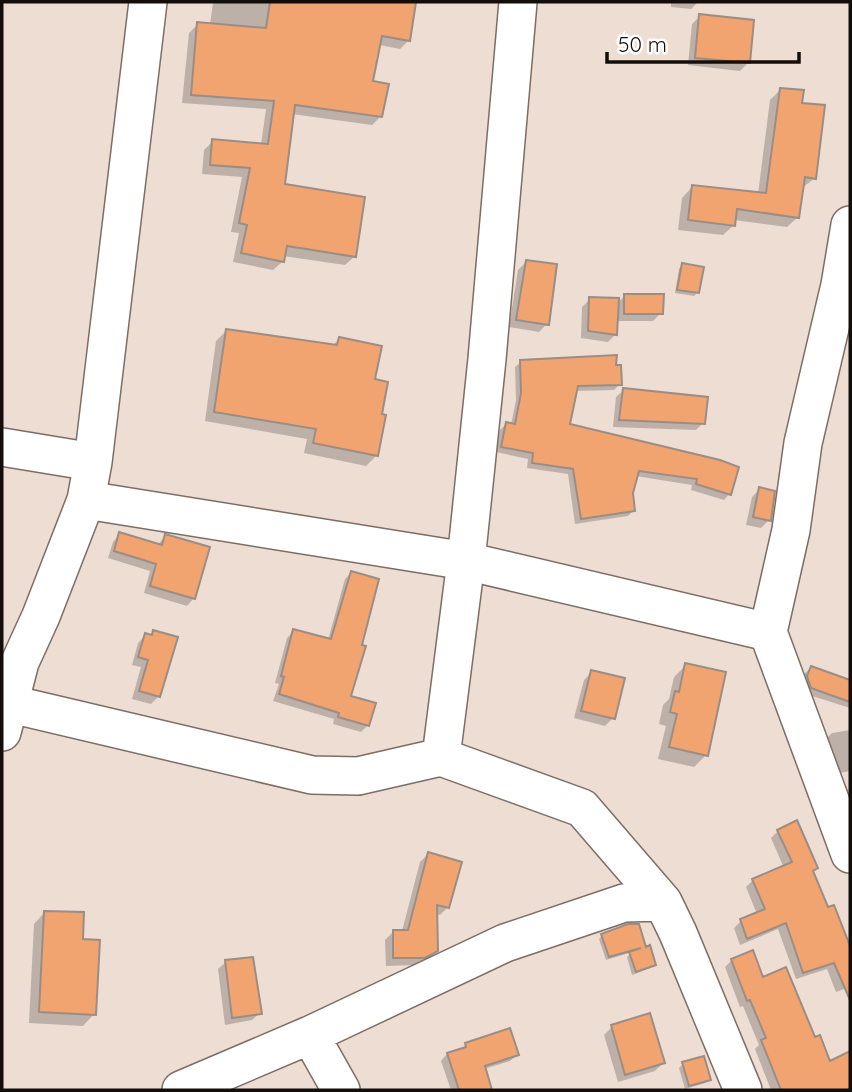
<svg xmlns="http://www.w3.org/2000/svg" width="852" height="1092" viewBox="0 0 852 1092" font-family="Quicksand,sans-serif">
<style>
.shadow{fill:#0003}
.building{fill:#f2a470;stroke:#9b8d84;stroke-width:2}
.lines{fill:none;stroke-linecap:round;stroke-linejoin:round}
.minor-casing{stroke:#7c6e65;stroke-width:40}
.minor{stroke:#fff;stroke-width:37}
</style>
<rect width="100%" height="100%" fill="#edddd3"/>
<path class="shadow" d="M213,2h201l-5,38 -9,9 -21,-4 -8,37 10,34 -9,9 -80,-11 -9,72 71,71 -9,8 -62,-9 -1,6 -9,8 -40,-8 6,-29 -8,-1 11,-55 -40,-3 2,-24 9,-9 48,4 5,-36 -84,-6 7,-70 9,-9 12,1z
M671,2h27l-7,7 -20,-2z
M700,16l48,47 -8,8 -52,-6 4,-41z
M780,90l20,14 15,74 -13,10 -4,29 -11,10 -53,-7v5l-11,10 -45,-5 4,-32 10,-11 66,7 12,-94z
M526,262l21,62 -8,8 -30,-5 9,-57z
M682,265l15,28 -3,3 -19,-3 4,-24z
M625,296l36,17 -8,8h-37v13l-8,8 -27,-4 1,-31 8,-8 27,4z
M226,331l106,15 7,-7 34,42 7,34 4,1 -8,40 -10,10 -62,-13 3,-14 -102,-18 11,-80z
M521,362l93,5 6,17 -6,6 -39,1 -7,35 151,35 10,33 -5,6 -33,-10 1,-5 -56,-9 -5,17 3,17 -6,6 -53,8 -7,-50 -41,-6 1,-9 -32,-7 4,-22 6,-6 5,1 5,-25 -1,-33z
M624,390l79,33 -7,7 -83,-3 3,-30z
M760,489l9,31 -8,8 -15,-3 6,-28z
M120,534l37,12 8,-10 29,62 -7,8 -43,-13 6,-22 -42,-13 5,-16z
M351,573l-2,125 19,27 -7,7 -28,-8 1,-5 -61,-18 6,-17 -4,-1 12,-45 7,-7 34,9 17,-61z
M154,632l5,64 -8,8 -19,-5 9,-32 -9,-2 6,-22 8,-8 4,1z
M686,665l20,90 -12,12 -36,-8 8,-33 -7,-2 4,-19 6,-6 5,-22z
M811,668l39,12v28l-44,-14 -4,-11 3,-10z
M592,672l21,46 -8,8 -31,-8 10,-38z
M850,730v41l-15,3 -9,-35 6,-6z
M778,831l38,37 -4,4 15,37 6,-2 17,44v36l-14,5 -9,-23 -31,10 -18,-50 -38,16 -6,-17 7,-7 16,-7 -11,-27 7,-7 31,-12 -13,-30z
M428,854l20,53 -8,8 -4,-1 1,36 -9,9 -13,6 -29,1 -1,-26 8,-8 9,-1 18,-69z
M45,912l36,29 13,73 -11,12 -54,-3 5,-99z
M602,936l43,13 9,16 -4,3 -18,7 -5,-18 5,-5 -26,8 -7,-21z
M732,960l30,19 52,60 15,25 21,-11v37h-79l-16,-41 4,-4 -16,-39 -3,1 -15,-40z
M226,962l34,51 -8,7 -27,5 -7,-56z
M612,1027l51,36 -8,8 -37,11 -14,-47z
M466,1045l51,10 -7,6 -26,8 6,21h-39l-10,-29 6,-7 13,-4z
M683,1064l26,15 -4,4 -20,6 -6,-21z"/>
<path class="building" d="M270,2h146l-6,39 -28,-5 -9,45 16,3 -7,33 -87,-12 -10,79 80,13 -9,60 -69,-11 -3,16 -43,-9 6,-28 -8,-2 11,-55 -40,-3 2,-26 56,5 6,-43 -83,-6 6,-73 69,6z
M699,14l55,6 -4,43 -55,-5z
M780,88l24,2 -2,13 23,2 -9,74 -11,-2 -6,41 -62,-9 -2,17 -47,-6 4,-35 74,8z
M526,260l31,4 -8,61 -33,-5z
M682,263l22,4 -5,26 -22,-3z
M624,294h40l-1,20h-39z
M589,297l30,1 -2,37 -29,-4z
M226,329l111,16 2,-8 43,9 -7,33 13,3 -6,32 4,1 -8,41 -65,-13 3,-14 -102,-17z
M617,355l-1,10h5l1,20 -44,1 -8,38 150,36 19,7 -8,28 -35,-11 1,-5 -58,-8 -6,22 2,18 -54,8 -8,-50 -41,-6 1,-10 -32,-6 5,-25 9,2 6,-31 -1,-33z
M623,388l85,9 -3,27 -86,-4z
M759,487l16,4 -4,30 -18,-4z
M119,532l43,13 3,-11 45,13 -15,52 -45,-13 6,-22 -42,-13z
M351,571l28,8 -17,66 4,1 -15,50 25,7 -7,23 -31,-9 1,-4 -60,-19 5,-17 -3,-1 12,-47 38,10z
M153,630l25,7 -18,60 -21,-6 9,-31 -10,-3 7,-24 7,2z
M685,663l41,9 -18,84 -39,-9 8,-33 -7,-2 5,-21 4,1z
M811,666l39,14v22l-39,-14 -4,-12z
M591,670l34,8 -10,41 -34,-8z
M797,820l21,48 -5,3 15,36 6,-2 16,41v54l-16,-37 -31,10 -17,-50 -39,16 -7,-20 25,-10 -13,-30 40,-17 -15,-32z
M428,852l34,10 -13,46 -12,-3 1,46 -13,7h-32v-28h15z
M44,911l40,1 -1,27 17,1 -4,75 -57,-3z
M628,924h11l7,23 4,-2 6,20 -20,7 -7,-20 12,-4 -32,9 -8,-23z
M753,950l10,27 23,-10 29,70 5,-2 10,26 20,-10v39h-69l-20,-50 5,-2 -16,-38 -3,1 -16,-42z
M253,957l9,57 -30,4 -7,-58z
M650,1013l15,50 -40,12 -14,-50z
M510,1028l9,27 -34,11 7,24h-33l-12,-37 19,-6 -1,-4z
M704,1056l7,24 -22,6 -7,-24z"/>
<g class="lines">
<defs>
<path id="minor" d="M518,2l-31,357 -21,202 302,71
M850,225l-10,60 -37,158 -12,87 -23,102 82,222
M2,447l91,15
M86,500l380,61 -25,196
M2,702l310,73 46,1 83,-19 141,51 81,94
M2,732l18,-70 21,-46 45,-116 7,-38 55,-460
M310,1035l31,55
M181,1090l129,-55 195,-92 119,-40 39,-1 15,31 65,157"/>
</defs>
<use href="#minor" class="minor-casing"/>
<use href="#minor" class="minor"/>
</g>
<rect width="852" height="1092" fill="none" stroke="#140e0b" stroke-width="7"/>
<path d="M607 52v10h192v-10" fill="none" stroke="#140e0b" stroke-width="3.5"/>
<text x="618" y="52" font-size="21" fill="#140e0b" stroke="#ffffff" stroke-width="5" paint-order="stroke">50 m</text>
</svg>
